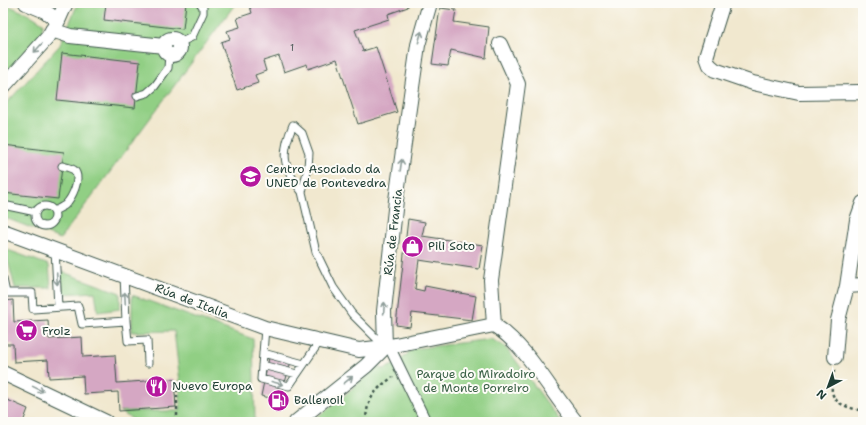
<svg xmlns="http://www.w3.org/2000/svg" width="866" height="425" viewBox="0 0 866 425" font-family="'Shantell Sans',sans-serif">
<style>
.green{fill:#91cf84;stroke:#58865c}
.building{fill:#d5a7c3}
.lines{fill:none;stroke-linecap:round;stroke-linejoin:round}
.service-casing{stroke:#3e574b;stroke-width:9}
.pedestrian-casing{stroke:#3e574b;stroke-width:12}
.minor-casing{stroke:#3e574b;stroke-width:16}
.path{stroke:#3e574b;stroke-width:2.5;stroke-dasharray:3 3;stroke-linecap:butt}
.service{stroke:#fff;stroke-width:7}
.pedestrian{stroke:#fff;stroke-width:10}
.minor{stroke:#fff;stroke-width:14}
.oneway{stroke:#8f9e9a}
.labels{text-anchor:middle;stroke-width:4;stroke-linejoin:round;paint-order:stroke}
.number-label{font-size:10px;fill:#4c5858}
.poi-label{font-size:12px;fill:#1f3d34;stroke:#fdfcf7;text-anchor:start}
.street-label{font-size:12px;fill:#1f3d34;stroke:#fdfcf7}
.park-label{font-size:12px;fill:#3c6248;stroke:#fdfcf7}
</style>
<rect width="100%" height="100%" fill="#fdfcf7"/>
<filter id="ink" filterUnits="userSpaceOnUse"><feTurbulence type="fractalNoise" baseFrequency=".025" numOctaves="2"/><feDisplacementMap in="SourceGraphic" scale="8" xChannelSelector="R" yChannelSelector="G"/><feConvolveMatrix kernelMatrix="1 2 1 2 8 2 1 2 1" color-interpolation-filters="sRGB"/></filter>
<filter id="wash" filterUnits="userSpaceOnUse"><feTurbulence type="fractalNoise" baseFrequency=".012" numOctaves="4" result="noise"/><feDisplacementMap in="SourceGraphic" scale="16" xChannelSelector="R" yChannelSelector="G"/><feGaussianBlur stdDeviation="0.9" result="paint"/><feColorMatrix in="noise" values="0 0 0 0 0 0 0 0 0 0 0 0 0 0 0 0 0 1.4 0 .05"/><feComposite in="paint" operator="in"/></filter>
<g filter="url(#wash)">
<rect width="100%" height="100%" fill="#f1e8cf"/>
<path class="green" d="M3,3l29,13 11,7 -1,10 -39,43z
M78,3h158l-176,236 -57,-22v-110l57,-62z
M5,249l44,16 2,23h-36z
M60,271l60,22v16l-22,3 -3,-20 -32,2z
M132,295l121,44 2,83h-118l-18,-11h61v-29l-6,-51 -42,1z
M491,339l13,7 10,12 47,64h-250l33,-26 32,-29 8,2 14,-6 14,-14z"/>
<g id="blocks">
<path class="building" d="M106,3h80l-3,26 -79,-9z
M249,3h158l1,4 -20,7 1,5 -34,11 8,21 13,-4 21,65 -39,12 -21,-65 -29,10 -1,-5 -23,8 -5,-16 -16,5 3,10 -11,4 3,8 -21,7 -16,-48 9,-3 -3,-8 13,-4 -3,-9 15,-5z
M440,8l16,2 -2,12 35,5 -3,31 -35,-8 -3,16 -16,-2z
M62,53l78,9 -5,46 -78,-8z
M3,145l61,7 -6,47 -55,-6z
M408,219l17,3 -3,14 61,9 -4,24 -60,-9 -2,14 -2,15 9,2 1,-5 51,10 -4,24 -60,-7 -2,14 -14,-2z
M13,300l1,22 34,-2 1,19 33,-2 1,20 32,-2 2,28 57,-4 2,28 -57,4 -1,-19 -34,2 -1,-18 -34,2 -1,-18 -34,2 -1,-18h-10v-43z
M270,353l22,5 -12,42 -19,-4z
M3,398l25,11 -5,13h-20z"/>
</g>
</g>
<g filter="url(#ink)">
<use href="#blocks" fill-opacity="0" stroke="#3e574b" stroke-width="1"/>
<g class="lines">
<defs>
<path id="service" d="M179,43l13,-6 11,-24v-6l-3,-4
M137,96l10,-3 8,-7 13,-18 1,-13
M302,192c-19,-25 -22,-37 -9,-67l9,8 7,20 -1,15 -6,24 14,60 17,35 19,27 32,32
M3,205l33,7
M35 216a10 10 0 1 1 20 0a10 10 0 1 1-20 0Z
M54,211c4,-2 8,-4 11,-6 7,-7 17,-27 9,-35 -3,-2 -8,-3 -12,-4
M55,250l3,57
M124,275l2,46
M3,279l3,14h26l1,16 45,-3 4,18 44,-3 2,20 19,-1 1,23
M265,328l-4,51 28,7 31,-45
M263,353l41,11
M262,365l35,9"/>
<path id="pedestrian" d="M389,346l37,76"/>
<path id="minor" d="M26,3l19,8 13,10
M723,3l-17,54 3,8 6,5 38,13 46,10 61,-1 3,1
M52,30l18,6 94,10
M164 47a8 8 0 1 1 16 0a8 8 0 1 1-16 0Z
M3,87l45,-50 10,-16 8,-18
M863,203l-6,17 -10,66 16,-1
M3,231l262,97 94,22 26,-3 109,-22c35,23 55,65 82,97
M494,325l-3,-45 27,-196 -18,-40
M835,357l3,-37 9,-34
M3,373l103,49
M296,422l70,-56 19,-19 -1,-36 12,-111 22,-155 12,-42"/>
</defs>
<use href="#service" class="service-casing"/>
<use href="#pedestrian" class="pedestrian-casing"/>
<use href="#minor" class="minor-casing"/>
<path class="path" d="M834,370c0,6 -3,15 -2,22 3,14 20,16 31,19
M177,383v39
M366,422c0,-22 9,-33 27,-45"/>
<use href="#service" class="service"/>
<use href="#pedestrian" class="pedestrian"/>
<use href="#minor" class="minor"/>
</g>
<defs><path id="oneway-shaft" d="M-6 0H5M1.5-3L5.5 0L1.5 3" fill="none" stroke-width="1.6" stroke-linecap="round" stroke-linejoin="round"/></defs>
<g class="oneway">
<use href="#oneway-shaft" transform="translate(420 37) rotate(-74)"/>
<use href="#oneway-shaft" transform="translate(38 48) rotate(132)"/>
<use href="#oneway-shaft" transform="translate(401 165) rotate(-82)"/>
<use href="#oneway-shaft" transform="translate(57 279) rotate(87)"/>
<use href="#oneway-shaft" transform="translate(125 298) rotate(-93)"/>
<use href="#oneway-shaft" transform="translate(384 308) rotate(-86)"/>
<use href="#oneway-shaft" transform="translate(348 380) rotate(-39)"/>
<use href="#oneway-shaft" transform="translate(277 383) rotate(15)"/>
<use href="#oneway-shaft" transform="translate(38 389) rotate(26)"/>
</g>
</g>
<defs>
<symbol id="university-disc" viewBox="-11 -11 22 22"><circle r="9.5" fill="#b5179e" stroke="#fdfcf7"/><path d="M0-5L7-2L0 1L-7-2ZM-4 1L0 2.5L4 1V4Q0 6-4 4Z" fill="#fff"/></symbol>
<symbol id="shop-disc" viewBox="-11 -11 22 22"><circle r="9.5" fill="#b5179e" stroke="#fdfcf7"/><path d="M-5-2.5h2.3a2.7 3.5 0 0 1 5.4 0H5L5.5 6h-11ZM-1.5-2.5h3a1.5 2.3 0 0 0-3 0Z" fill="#fff"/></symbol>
<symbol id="supermarket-disc" viewBox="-11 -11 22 22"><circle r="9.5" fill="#b5179e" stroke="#fdfcf7"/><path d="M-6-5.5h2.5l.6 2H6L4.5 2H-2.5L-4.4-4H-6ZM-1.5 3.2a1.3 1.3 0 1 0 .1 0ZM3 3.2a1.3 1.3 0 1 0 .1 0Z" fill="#fff"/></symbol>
<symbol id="restaurant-disc" viewBox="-11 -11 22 22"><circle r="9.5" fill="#b5179e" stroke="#fdfcf7"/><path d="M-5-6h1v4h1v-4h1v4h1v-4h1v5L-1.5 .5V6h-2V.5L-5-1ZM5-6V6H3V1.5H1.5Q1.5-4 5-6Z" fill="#fff"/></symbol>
<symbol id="fuel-disc" viewBox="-11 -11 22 22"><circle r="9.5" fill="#b5179e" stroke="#fdfcf7"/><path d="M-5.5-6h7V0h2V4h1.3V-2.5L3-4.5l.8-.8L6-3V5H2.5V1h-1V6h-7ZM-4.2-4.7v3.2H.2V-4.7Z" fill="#fff"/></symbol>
</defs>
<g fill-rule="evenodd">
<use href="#university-disc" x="238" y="164" width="25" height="25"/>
<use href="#shop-disc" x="400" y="234" width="25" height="25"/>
<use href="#supermarket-disc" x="14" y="318" width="25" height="25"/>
<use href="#restaurant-disc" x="144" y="374" width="25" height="25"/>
<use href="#fuel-disc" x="266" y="388" width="25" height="25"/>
</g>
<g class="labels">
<g class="number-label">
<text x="292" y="51">1</text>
</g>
<g class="poi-label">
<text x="266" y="173">Centro Asociado da<tspan x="266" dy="14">UNED de Pontevedra</tspan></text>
<text x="428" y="250">Pili Soto</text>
<text x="42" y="335">Froiz</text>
<text x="172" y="390">Nuevo Europa</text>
<text x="294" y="404">Ballenoil</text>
</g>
<g class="street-label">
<text transform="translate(393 232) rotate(-83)" y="4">Rúa de Francia</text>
<text transform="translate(192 301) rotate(21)" y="4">Rúa de Italia</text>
</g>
<g class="park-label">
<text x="476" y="378">Parque do Miradoiro<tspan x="476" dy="14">de Monte Porreiro</tspan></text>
</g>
</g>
<rect width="866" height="425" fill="none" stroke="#fdfcf7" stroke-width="16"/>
<g transform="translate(828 387) rotate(221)" stroke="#fdfcf7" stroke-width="3" paint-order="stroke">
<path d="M0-3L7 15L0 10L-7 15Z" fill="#1f3d34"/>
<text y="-6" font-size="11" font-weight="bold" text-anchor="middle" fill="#1f3d34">N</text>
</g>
</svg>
